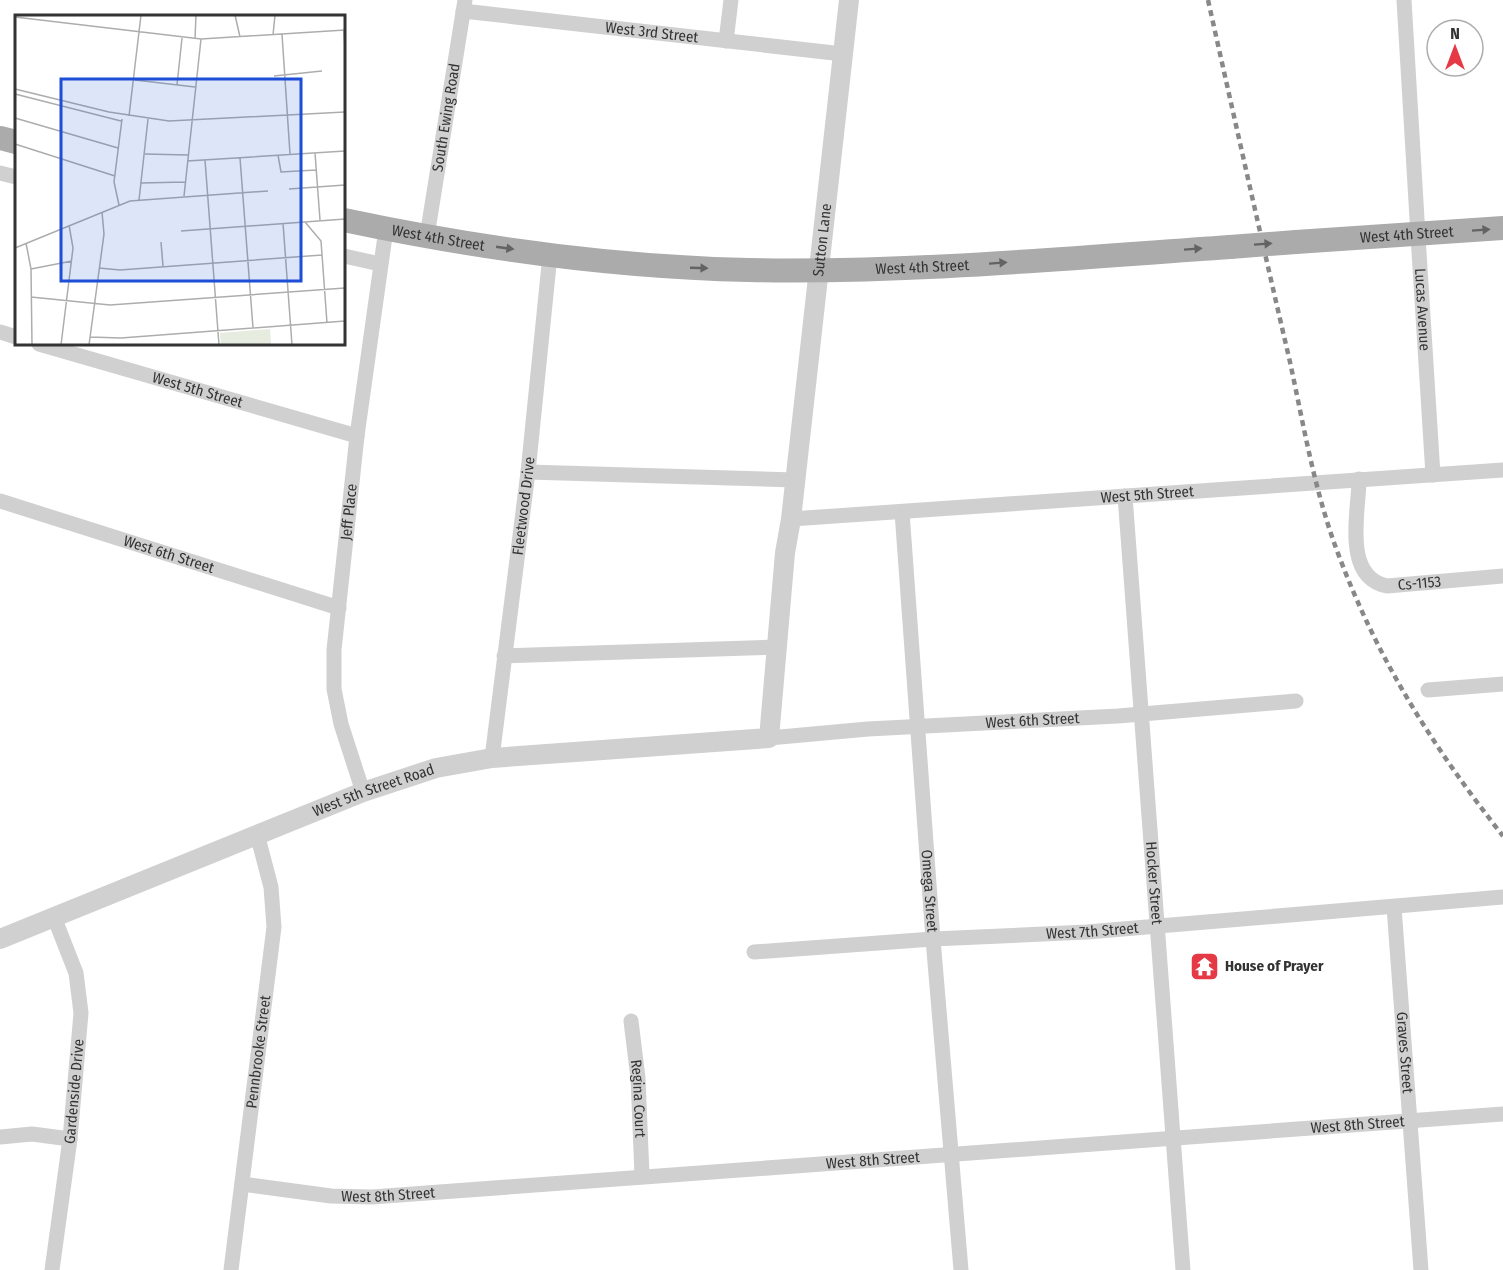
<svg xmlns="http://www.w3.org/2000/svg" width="1503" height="1270" viewBox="0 0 1503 1270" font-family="'Fira Sans Condensed',sans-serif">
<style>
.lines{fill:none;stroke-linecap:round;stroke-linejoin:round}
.minor{stroke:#d0d0d0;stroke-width:15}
.tertiary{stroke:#d0d0d0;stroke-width:20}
.primary{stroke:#ababab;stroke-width:24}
.rail{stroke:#888;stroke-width:4.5;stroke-dasharray:6 4.5;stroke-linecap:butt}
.primary-bridge{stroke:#ababab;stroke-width:24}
.oneway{fill:#636363}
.labels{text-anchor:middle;stroke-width:6;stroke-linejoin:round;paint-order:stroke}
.street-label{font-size:15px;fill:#333;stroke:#fff}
.poi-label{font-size:15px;font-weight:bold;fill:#333;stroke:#fff;text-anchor:start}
.inset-road{fill:none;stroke:#adadad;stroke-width:1.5}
.view{fill:#1d4ed8;fill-opacity:0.15;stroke:#1d4ed8;stroke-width:3}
.inset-edge{fill:none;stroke:#333;stroke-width:3}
</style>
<rect width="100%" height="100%" fill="#fff"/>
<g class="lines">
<g class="minor">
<path id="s1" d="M1404,0c10,158 18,317 29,475"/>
<path id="s2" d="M463,11l380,43"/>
<path d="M726,41l5,-41"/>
<path d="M0,173l16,4"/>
<path id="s3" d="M427,236l38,-236"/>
<path d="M344,256l36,8"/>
<path d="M0,332l16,5"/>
<path id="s4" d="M39,344l318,92"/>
<path d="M528,472l267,8"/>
<path id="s5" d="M1359,479c0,32 -17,98 28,107l116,-10"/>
<path id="s6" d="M1125,496l58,774"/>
<path id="s7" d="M0,501l339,107"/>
<path id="s8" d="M902,512l31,427 28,331"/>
<path id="s9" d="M791,519l712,-49"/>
<path d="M504,656l273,-9"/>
<path d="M1428,690l75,-6"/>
<path id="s10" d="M769,738l99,-9 250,-13 178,-15"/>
<path id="s11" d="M492,758l36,-286 22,-217"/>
<path id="s12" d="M363,792l-22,-68 -7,-35v-39l23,-214 29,-207"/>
<path id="s13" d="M1394,907l27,363"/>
<path id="s14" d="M754,952l179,-13 154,-7 416,-35"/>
<path id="s15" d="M631,1021l7,57 4,97"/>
<path d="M0,1137l32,-3 38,5"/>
<path id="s16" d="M242,1184l89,12 41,1 1131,-83"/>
<path id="s17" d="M52,1270l18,-131 11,-126 -5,-40 -22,-56"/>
<path id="s18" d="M231,1270l43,-343 -3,-40 -14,-53"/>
</g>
<path class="tertiary" id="s19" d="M0,939l363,-147 73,-24 56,-10 277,-20 16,-185 6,-34 58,-519"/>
<g class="primary">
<path d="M0,138l16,4"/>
<path id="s20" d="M344,220c132,28 269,47 405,50 161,3 321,-12 481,-23"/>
<path id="s21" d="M1296,242l207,-14"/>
</g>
<path class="rail" d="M1208,0c27,121 54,242 82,362 14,65 25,132 49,194 40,106 94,191 164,280"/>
<path class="primary-bridge" d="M1230,247l66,-5"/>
</g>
<defs><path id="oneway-solid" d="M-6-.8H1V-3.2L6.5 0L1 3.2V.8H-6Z" transform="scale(1.5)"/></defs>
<g class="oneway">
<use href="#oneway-solid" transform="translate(1481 230) rotate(-4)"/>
<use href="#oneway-solid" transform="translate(1263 244) rotate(-4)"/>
<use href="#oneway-solid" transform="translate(505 248) rotate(8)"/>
<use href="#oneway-solid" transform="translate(1193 249) rotate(-4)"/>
<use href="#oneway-solid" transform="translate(998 263) rotate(-4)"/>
<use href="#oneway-solid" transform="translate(699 268) rotate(2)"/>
</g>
<defs>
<symbol id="temple-square" viewBox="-11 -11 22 22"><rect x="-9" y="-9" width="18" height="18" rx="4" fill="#e63946" stroke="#fff"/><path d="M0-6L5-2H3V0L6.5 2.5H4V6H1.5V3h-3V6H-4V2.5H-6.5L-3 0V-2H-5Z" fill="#fff"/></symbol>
</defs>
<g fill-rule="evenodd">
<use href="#temple-square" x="1188" y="950" width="33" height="33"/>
</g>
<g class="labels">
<g class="street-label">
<text dy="5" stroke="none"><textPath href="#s2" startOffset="190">West 3rd Street</textPath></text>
<text dy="5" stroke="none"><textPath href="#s3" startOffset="120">South Ewing Road</textPath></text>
<text dy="5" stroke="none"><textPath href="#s21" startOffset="111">West 4th Street</textPath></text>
<text dy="5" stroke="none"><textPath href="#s20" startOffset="96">West 4th Street</textPath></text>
<text dy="5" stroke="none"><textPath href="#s19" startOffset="1304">Sutton Lane</textPath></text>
<text dy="5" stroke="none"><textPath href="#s20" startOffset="582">West 4th Street</textPath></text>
<text dy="5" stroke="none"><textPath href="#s1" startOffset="310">Lucas Avenue</textPath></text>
<text dy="5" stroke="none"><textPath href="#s4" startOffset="165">West 5th Street</textPath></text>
<text dy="5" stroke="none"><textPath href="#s9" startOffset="357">West 5th Street</textPath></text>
<text dy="5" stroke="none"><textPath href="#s11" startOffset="254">Fleetwood Drive</textPath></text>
<text dy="5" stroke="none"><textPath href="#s12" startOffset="285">Jeff Place</textPath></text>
<text dy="5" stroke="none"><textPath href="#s7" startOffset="177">West 6th Street</textPath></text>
<text dy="5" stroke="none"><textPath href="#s5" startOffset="154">Cs-1153</textPath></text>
<text dy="5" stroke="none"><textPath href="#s10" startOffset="264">West 6th Street</textPath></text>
<text dy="5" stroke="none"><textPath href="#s19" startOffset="402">West 5th Street Road</textPath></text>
<text dy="5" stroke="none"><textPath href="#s6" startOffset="388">Hocker Street</textPath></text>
<text dy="5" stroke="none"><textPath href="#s8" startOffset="380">Omega Street</textPath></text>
<text dy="5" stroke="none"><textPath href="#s14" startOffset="339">West 7th Street</textPath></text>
<text dy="5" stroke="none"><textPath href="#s18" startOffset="220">Pennbrooke Street</textPath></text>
<text dy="5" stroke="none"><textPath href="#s13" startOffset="146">Graves Street</textPath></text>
<text dy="5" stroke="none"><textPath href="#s17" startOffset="180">Gardenside Drive</textPath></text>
<text dy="5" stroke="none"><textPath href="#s15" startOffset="78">Regina Court</textPath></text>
<text dy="5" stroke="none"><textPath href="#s16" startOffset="1119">West 8th Street</textPath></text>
<text dy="5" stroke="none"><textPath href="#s16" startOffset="633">West 8th Street</textPath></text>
<text dy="5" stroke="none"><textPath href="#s16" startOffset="147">West 8th Street</textPath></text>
</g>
<g class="poi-label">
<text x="1225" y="971">House of Prayer</text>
</g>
</g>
<g transform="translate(15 15)">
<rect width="330" height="330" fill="#fff"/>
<path d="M255,314l1,16h-50l-1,-12z" fill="#e6ecdf"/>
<path class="inset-road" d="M220,0l5,22M0,2l186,22 144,-9M329,15l1,18M267,19l8,120M258,20l2,-20M180,24l1,-24M259,61l48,-5M120,65l60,7M162,70l5,-47M0,74l94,23 60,9 176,-9M0,79l106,27M114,101l12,-101M0,103l103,30M0,129l100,32M300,138l5,67M130,139l43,1M263,140l3,17 35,-2M225,143l13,170M190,145l14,185M172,146l158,-10M126,168l44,-1M274,174l56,-4M169,181l17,-157M124,185l9,-81M104,190l-5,-23 8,-63M290,207l16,19 6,82M268,208l9,122M166,216l164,-12M146,227l2,24M11,228l5,26 1,76M0,233l115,-47 138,-10M84,253l21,2 202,-15M16,254l41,-8M16,282l79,8 235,-17M75,322l31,1 224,-17M46,330l12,-97 -4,-23M74,330l15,-111 -2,-22"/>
<path class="view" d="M46,64h240v202h-240z"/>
<rect width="330" height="330" class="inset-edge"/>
</g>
<g transform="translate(1455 48)"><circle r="28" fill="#ffffff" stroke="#adadad" stroke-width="1.5"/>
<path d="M0-4.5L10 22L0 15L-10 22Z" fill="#e63946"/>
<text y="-9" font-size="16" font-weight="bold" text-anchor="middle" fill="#333333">N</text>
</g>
</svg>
